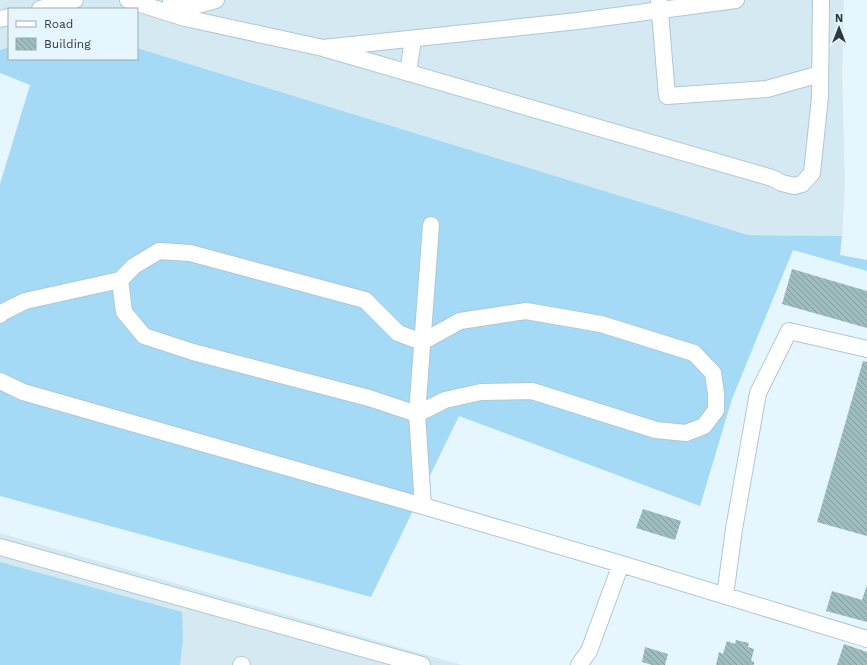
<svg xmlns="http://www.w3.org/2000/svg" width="867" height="665" viewBox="0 0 867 665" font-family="'Work Sans',sans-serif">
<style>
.built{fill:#d4e9f2}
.grass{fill:#a4daf6}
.building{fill:url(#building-back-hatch)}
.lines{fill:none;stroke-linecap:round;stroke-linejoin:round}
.minor-casing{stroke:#aec8d5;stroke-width:18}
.minor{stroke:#fff;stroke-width:16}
</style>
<defs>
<pattern id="building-back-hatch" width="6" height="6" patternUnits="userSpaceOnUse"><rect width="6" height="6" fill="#9ebdbf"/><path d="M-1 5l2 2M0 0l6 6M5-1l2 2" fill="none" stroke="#819b9d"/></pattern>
</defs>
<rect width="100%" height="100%" fill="#e6f6fe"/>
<path class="built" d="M0,0h844l-2,72 3,114 -3,50 -94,-1 -611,-187v-39h-128v38l-9,3z
M0,533l462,132h-462z"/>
<path class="grass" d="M9,47v12h128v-11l611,187 94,1 -2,19 27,5v11l-74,-21 -61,149 -32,107 -241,-90 -88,181 -371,-101v-312l30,-99 -30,-12v-23z
M0,562l182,50 1,28 -3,25h-180z"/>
<path class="building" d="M792,269l75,22v37l-85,-24z
M863,361l4,1v174l-50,-14z
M643,509l38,12 -6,19 -39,-12z
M867,585v37l-41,-11 6,-20 30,9z
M736,640l13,3 -1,4 6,2 -3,12 3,1v3h-38l3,-13 4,2 4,-13 8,3z
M844,644l23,8v13h-30z
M645,647l23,7 -3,11h-13l-10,-3z"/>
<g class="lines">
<defs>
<path id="minor" d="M128,0l57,18 138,30 255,-27 158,-21
M171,0l19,7 26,-7
M659,1l8,95 100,-7 53,-15
M40,9l35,-9
M0,19l9,-2
M323,48l449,130 10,5 12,3 8,-2 10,-11 8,-76 1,-97
M408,73l5,-34
M120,280l4,32 20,24 49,16 176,46 48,16 14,-189
M0,315l1,-2 24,-12 95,-21 14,-14 25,-15 31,2 175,47 33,33 24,9 38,-21 66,-10 75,13 93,29 19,20 3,21v16l-12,16 -18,7 -30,-3 -124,-39 -51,1 -36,8 -28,14 6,92
M0,381l23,11 400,114 198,58 246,75
M0,547l422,118
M725,596l9,-67 24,-136 31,-62 78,18
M241,665h1
M579,665l10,-14 32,-87"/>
</defs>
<use href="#minor" class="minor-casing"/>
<use href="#minor" class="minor"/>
</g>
<rect x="8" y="8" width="130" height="52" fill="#e6f6fe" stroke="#9caab1"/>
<rect x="16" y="21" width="20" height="6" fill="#ffffff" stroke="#9caab1"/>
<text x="44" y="28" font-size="12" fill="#2e393e">Road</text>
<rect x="16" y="38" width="20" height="12" fill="url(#building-back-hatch)" stroke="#9caab1"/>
<text x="44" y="48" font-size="12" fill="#2e393e">Building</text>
<g transform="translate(839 28)" stroke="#e6f6fe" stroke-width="3" paint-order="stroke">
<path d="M0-3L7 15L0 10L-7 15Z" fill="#2e393e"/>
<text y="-6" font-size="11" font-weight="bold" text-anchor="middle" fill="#2e393e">N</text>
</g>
</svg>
